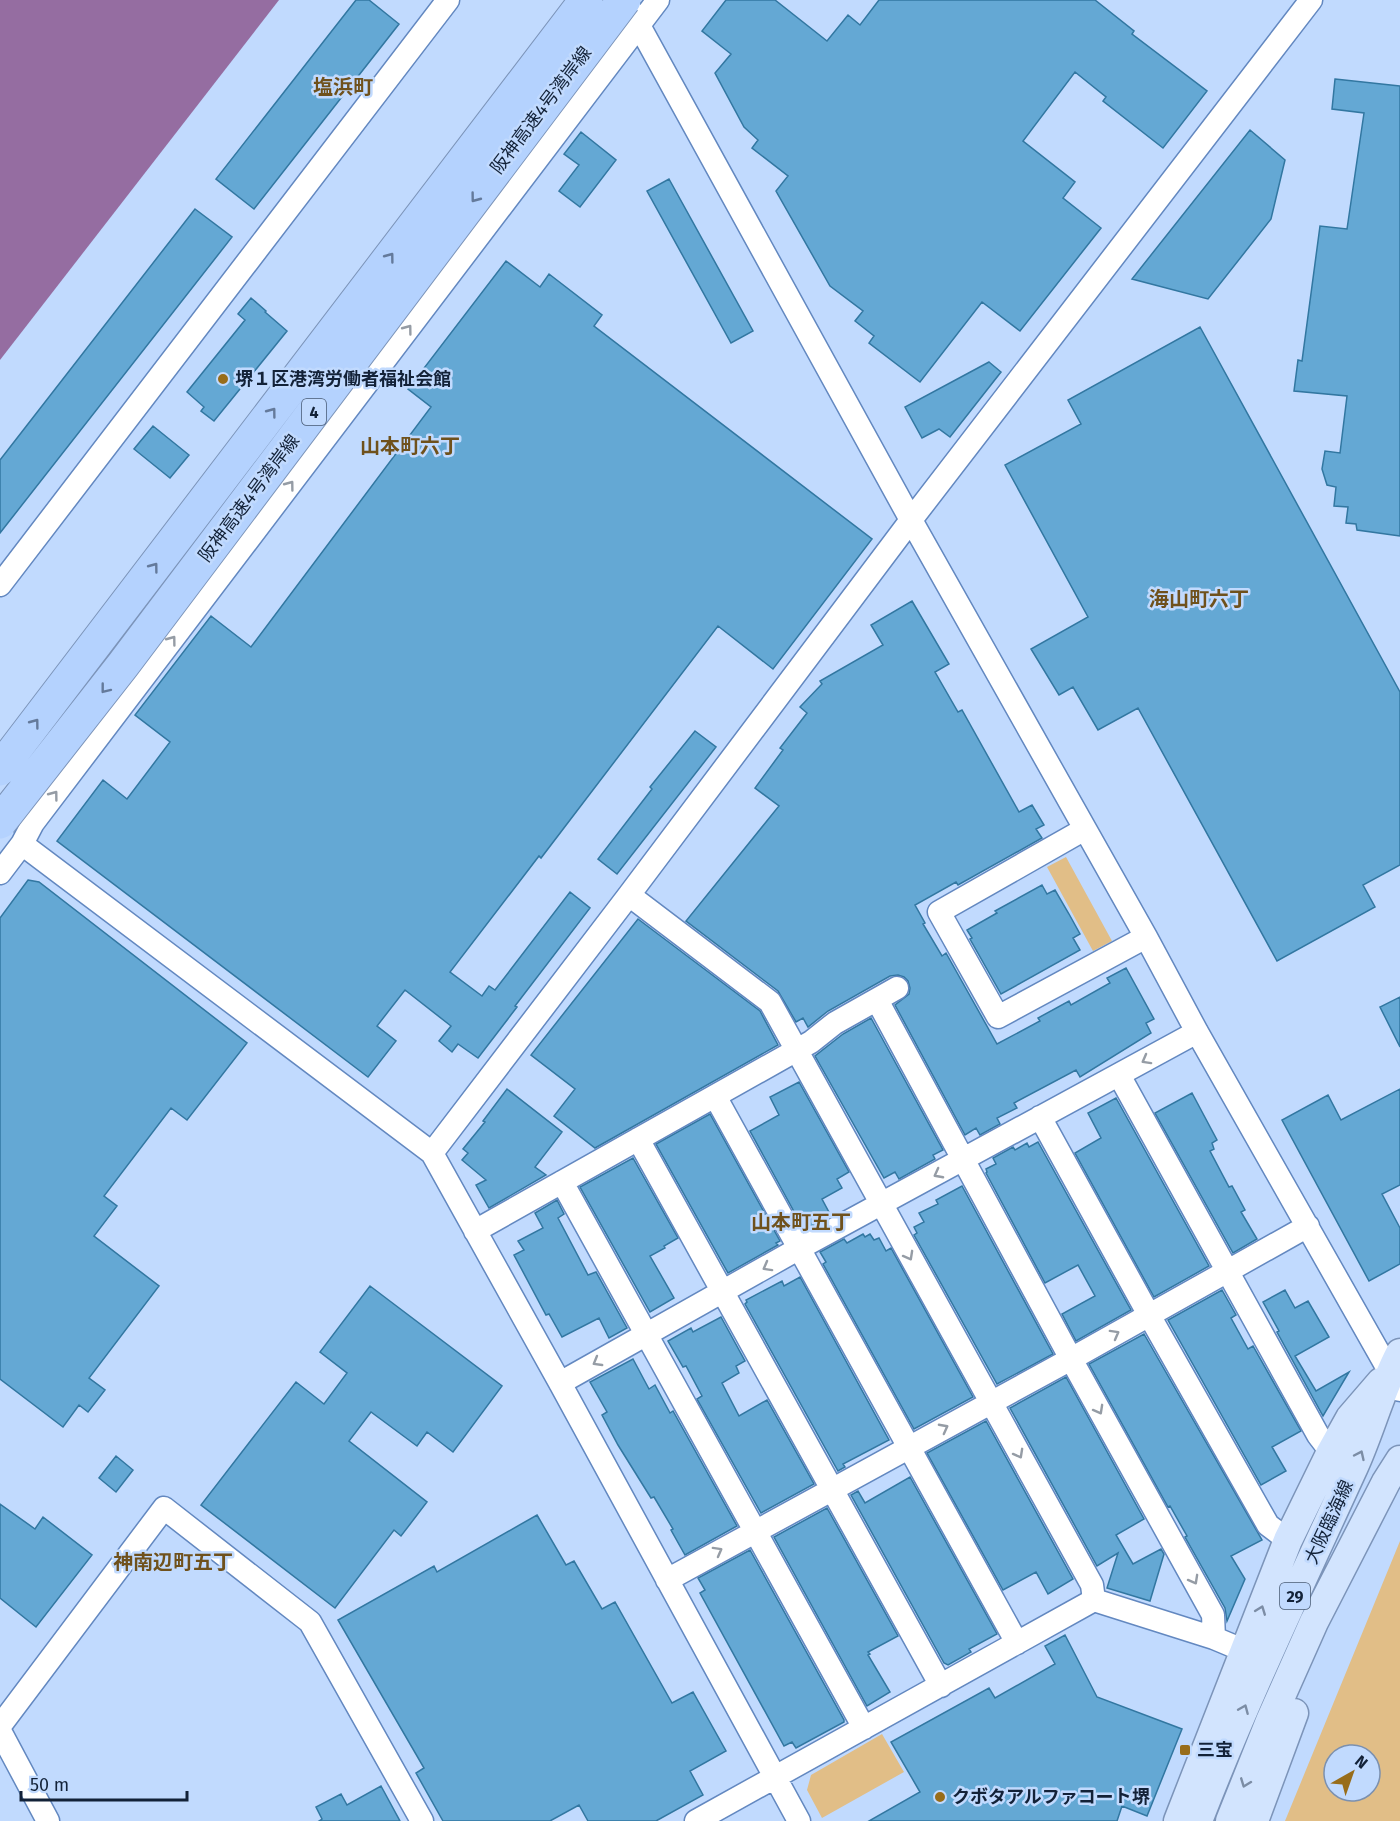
<svg xmlns="http://www.w3.org/2000/svg" width="1400" height="1821" viewBox="0 0 1400 1821" font-family="'Fira Sans','Noto Sans JP',sans-serif">
<style>
.green{fill:#e1be87;fill-rule:evenodd}
.water{fill:#956da1}
.building{fill:#64a8d4;stroke:#3277a1;stroke-width:1.5}
.lines{fill:none;stroke-linecap:round;stroke-linejoin:round}
.minor-casing{stroke:#6388c0;stroke-width:25}
.major-casing{stroke:#7c94b9;stroke-width:31}
.minor{stroke:#fff;stroke-width:22}
.major{stroke:#d2e4fe;stroke-width:28}
.highway-bridge-casing{stroke:#7c94b9;stroke-width:35;stroke-linecap:butt}
.highway-bridge{stroke:#b4d2fe;stroke-width:33}
.oneway{stroke:#647a9b}
.oneway2{stroke:#959ca5}
.oneway3{stroke:#7c8da5}
.poi-dot{fill:#986d1a;stroke:#c1dafe;stroke-width:2}
.labels{text-anchor:middle;stroke-width:5;stroke-linejoin:round;paint-order:stroke}
.shield{fill:#c1dafe;stroke:#475973;stroke-width:1.5}
.shield-label{font-size:16px;font-weight:bold;fill:#132238}
.street-label{font-size:18px;fill:#132238;stroke:#c1dafe}
.poi-label{font-size:18px;font-weight:bold;fill:#132238;stroke:#c1dafe;text-anchor:start}
.neighbourhood-label{font-size:20px;font-weight:bold;fill:#6f511c;stroke:#c1dafe}
</style>
<rect width="100%" height="100%" fill="#c1dafe"/>
<path class="green" d="M1066,857l46,84 -19,10 -46,-84z
M1400,1541v280h-115zM1334,1755h36v36h-36z
M882,1734l22,38 -82,46 -15,-28 4,-15z"/>
<path class="water" d="M0,0h279l-279,360z"/>
<path class="building" d="M356,0h13l30,24 -145,185 -38,-30z
M726,0h49l52,41 21,-26 12,10 19,-25h216l39,31 -2,3 75,57 -44,57 -60,-47 3,-4 -31,-25 -52,69 52,41 -12,16 38,30 -81,103 -38,-29 -62,80 -51,-39 5,-7 -19,-15 8,-10 -33,-25 -54,-95 12,-15 -36,-28 6,-8 -14,-13 -29,-54 16,-19 -29,-23z
M1335,79l65,7v450l-43,-6 -1,-6 -10,-1 2,-16 -14,-1 2,-19 -9,-2 -5,-16 3,-18 15,2 7,-57 -53,-5 4,-31 4,1 18,-135 27,3 17,-116 -32,-4z
M1250,130l35,30 -14,59 -63,80 -76,-20z
M581,132l35,28 -36,47 -21,-16 20,-26 -15,-11z
M669,179l84,152 -22,12 -84,-152z
M195,209l37,28 -232,296v-73z
M506,261l34,26 9,-13 53,41 -8,11 278,213 -99,130 -55,-43 -177,232 -2,-2 -89,116 32,24 7,-10 6,4 75,-98 20,16 -75,98 2,1 -39,51 -20,-14 -6,8 -13,-11 12,-15 -46,-36 -28,36 19,15 -28,36 -311,-236 46,-61 24,19 43,-57 -35,-27 76,-99 40,31 180,-240 -23,-18z
M251,298l15,13 -1,1 22,19 -73,90 -13,-10 3,-4 -17,-15 58,-72 -7,-6z
M1200,327l200,365v173l-37,20 12,22 -98,54 -139,-253 -40,22 -25,-43 -14,8 -28,-46 57,-32 -83,-152 76,-41 -13,-24z
M989,362l12,10 -51,65 -11,-8 -17,9 -17,-31z
M153,426l36,29 -19,23 -36,-29z
M912,601l37,63 -14,8 23,40 4,-2 57,102 13,-7 12,20 -8,4 6,9 -84,47 -2,-3 -41,23 10,18 -2,1 19,32 4,-3 51,91 43,-23 -2,-3 31,-17 2,4 39,-22 -3,-5 19,-10 28,51 -8,4 5,10 -71,44 -4,-7 -62,33 3,5 -20,10 3,6 -20,11 -4,-7 -11,7 -70,-130 14,-11 1,-6 -2,-7 -4,-4 -6,-2 -8,1 -62,35 -20,16 -5,-9 -7,4 -18,-31 -92,-70 93,-115 -24,-18 28,-38 -3,-2 27,-35 -7,-6 22,-23 -2,-3 63,-36 -12,-20z
M695,731l21,16 -99,127 -19,-15 54,-70 -2,-2z
M28,880l11,2 208,161 -60,77 -16,-12 -67,88 13,10 -23,30 65,50 -70,92 16,12 -17,22 -9,-7 -16,22 -63,-48v-461z
M1042,885l5,9 8,-4 14,24 11,20 -7,4 7,12 -79,44 -31,-55 2,-1 -5,-8 30,-17 -2,-2z
M638,919l122,92 18,34 -183,103 -41,-32 21,-27 -44,-34z
M1400,997v50l-20,-40z
M871,1018l72,132 -10,5 2,4 -36,20 -4,-7 -11,6 -69,-122 28,-22z
M799,1082l50,90 -12,7 5,9 -20,11 9,17 -23,12 -2,-2 -3,2 -53,-97 29,-16 -9,-18z
M507,1089l55,43 -27,35 11,8 -57,33 -13,-23 10,-5 -24,-20 6,-7 -5,-4 22,-27 -2,-1z
M1400,1089v96l-18,9 18,34v36l-31,17 -87,-161 46,-25 13,25z
M1192,1093l25,47 -5,3 2,6 -4,2 19,36 3,-1 13,24 -4,2 16,27 -24,14 -78,-140z
M1116,1098l93,168 -55,31 -79,-144 26,-15 -13,-25z
M710,1114l70,127 -4,2 2,2 -50,28 -72,-129z
M1038,1142l93,168 -55,31 -14,-27 33,-18 -17,-31 -33,18 -59,-110 1,-1 -1,-3 10,-5 -3,-6 20,-11 2,3 12,-7 2,4z
M633,1158l45,80 -14,8 1,2 -15,8 24,42 -24,14 -70,-125z
M962,1186l91,168 -56,30 -83,-149 3,-2 -3,-6 10,-5 -5,-9 19,-9 -2,-4z
M557,1200l7,14 -6,4 30,57 8,-3 31,56 -18,10 -10,-20 -37,19 -13,-23 -3,1 -32,-60 10,-5 -6,-9 25,-13 -8,-15z
M863,1234l2,3 5,-3 4,6 5,-2 7,13 5,-3 82,149 -59,32 -91,-165 3,-2 -6,-10 24,-13 3,4z
M800,1277l89,163 -46,24 2,3 -7,4 -93,-167 2,-2 -1,-2 36,-19 2,5z
M370,1286l132,100 -49,66 -26,-20 -10,14 -46,-34 -22,29 78,61 -26,34 -7,-6 -59,78 -134,-103 95,-123 28,22 23,-31 -27,-21z
M1222,1290l14,25 -5,3 17,31 5,-3 48,85 -29,16 14,24 -25,14 -93,-165z
M1285,1290l10,18 13,-7 21,36 -34,19 21,35 33,-19 -26,44 -46,-84 2,-1 -16,-29z
M721,1317l24,44 -9,5 3,7 -17,10 17,33 28,-16 47,84 -53,29 -64,-114 5,-3 -16,-30 -3,1 -15,-26 23,-13 2,4z
M1144,1334l118,206 -31,16 14,23 -18,42 -2,-13 -40,-71 2,-1 -17,-30 -2,1 -79,-143z
M633,1359l16,30 6,-4 15,28 3,-2 64,115 -52,29 -14,-25 2,-1 -19,-32 -3,1 -33,-53 -16,-30 5,-3 -17,-30z
M1066,1377l78,142 -28,16 17,29 28,-15 3,5 -14,47 -43,-13 11,-35 -21,13 -87,-158z
M986,1421l87,158 -25,15 -12,-22 -33,18 -76,-137z
M116,1456l17,14 -17,22 -17,-14z
M910,1477l87,157 -28,15 2,3 -23,13 -4,-2 -93,-168 7,-4 7,12z
M0,1504l35,25 8,-12 49,38 -56,72 -36,-29z
M827,1508l71,128 -30,16 2,2 -2,1 22,37 -23,14 -93,-169z
M537,1515l29,50 8,-4 28,48 13,-7 57,101 21,-11 33,59 -36,20 13,24 -47,26h-68l-9,-16 -29,16h-107l-27,-48 8,-5 -86,-148 96,-54 3,6z
M750,1550l94,170v2l-48,26 -4,-6 -8,4 -84,-153 5,-3 -7,-12z
M1065,1635l32,62 85,32 -35,87 -25,-10 -5,15h-248l51,-29 -29,-50 98,-54 6,10 60,-34 -10,-18z
M381,1786l19,35h-81l3,-2 -6,-12 25,-13 6,11z"/>
<g class="lines">
<defs>
<path id="minor" d="M625,0l286,520 235,417 51,95 203,358
M0,585l448,-585
M1085,829l-146,83 59,105 148,-80
M22,844l410,309 128,230 239,438
M0,873l22,-29 11,-21 625,-823
M629,895l141,107 322,583 2,15
M877,1000l194,359 142,256 1,23
M1119,1075l199,360 13,17
M715,1096l302,547
M1040,1117l109,198 119,210 20,15
M638,1139l303,547
M432,1153l197,-258 282,-375 400,-520
M562,1182l302,546
M475,1231l336,-189 24,-19 62,-35
M560,1383l238,-134 399,-217
M667,1580l404,-221 237,-133
M0,1726l164,-218 146,114 112,199
M0,1731l48,90
M696,1821l398,-221 120,38 31,13"/>
<path id="major" d="M1178,1821l110,-281 43,-88 19,-34 31,-36
M1198,1821c46,-119 101,-234 154,-350 18,-38 28,-80 48,-118
M1230,1821l40,-100 44,-99 72,-140 14,-22
M1254,1821l40,-108"/>
</defs>
<use href="#minor" class="minor-casing"/>
<use href="#major" class="major-casing"/>
<use href="#minor" class="minor"/>
<use href="#major" class="major"/>
<defs>
<path id="highway-bridge" d="M0,769l586,-769
M0,822l123,-157 501,-665"/>
</defs>
<use href="#highway-bridge" class="highway-bridge-casing"/>
<use href="#highway-bridge" class="highway-bridge"/>
</g>
<defs><path id="oneway-chevron" d="M-2-3.5L2.5 0L-2 3.5" fill="none" stroke-width="1.6" stroke-linecap="round" stroke-linejoin="round" transform="scale(1.5)"/></defs>
<g class="oneway">
<use href="#oneway-chevron" transform="translate(475 198) rotate(127)"/>
<use href="#oneway-chevron" transform="translate(390 257) rotate(-53)"/>
<use href="#oneway-chevron" transform="translate(272 412) rotate(-53)"/>
<use href="#oneway-chevron" transform="translate(154 567) rotate(-53)"/>
<use href="#oneway-chevron" transform="translate(105 689) rotate(128)"/>
<use href="#oneway-chevron" transform="translate(35 723) rotate(-53)"/>
</g>
<g class="oneway2">
<use href="#oneway-chevron" transform="translate(408 329) rotate(-53)"/>
<use href="#oneway-chevron" transform="translate(290 485) rotate(-53)"/>
<use href="#oneway-chevron" transform="translate(172 640) rotate(-53)"/>
<use href="#oneway-chevron" transform="translate(54 795) rotate(-53)"/>
<use href="#oneway-chevron" transform="translate(1146 1060) rotate(151)"/>
<use href="#oneway-chevron" transform="translate(938 1174) rotate(152)"/>
<use href="#oneway-chevron" transform="translate(909 1256) rotate(61)"/>
<use href="#oneway-chevron" transform="translate(767 1267) rotate(151)"/>
<use href="#oneway-chevron" transform="translate(1115 1334) rotate(-29)"/>
<use href="#oneway-chevron" transform="translate(597 1362) rotate(150)"/>
<use href="#oneway-chevron" transform="translate(1099 1410) rotate(61)"/>
<use href="#oneway-chevron" transform="translate(944 1428) rotate(-28)"/>
<use href="#oneway-chevron" transform="translate(1019 1454) rotate(61)"/>
<use href="#oneway-chevron" transform="translate(718 1551) rotate(-29)"/>
<use href="#oneway-chevron" transform="translate(1194 1580) rotate(61)"/>
</g>
<g class="oneway3">
<use href="#oneway-chevron" transform="translate(1360 1455) rotate(-65)"/>
<use href="#oneway-chevron" transform="translate(1261 1610) rotate(-69)"/>
<use href="#oneway-chevron" transform="translate(1244 1709) rotate(-67)"/>
<use href="#oneway-chevron" transform="translate(1245 1783) rotate(111)"/>
</g>
<g class="poi-dot">
<circle cx="223" cy="379" r="6"/>
<rect x="1179" y="1744" width="12" height="12" rx="3"/>
<circle cx="940" cy="1797" r="6"/>
</g>
<g class="labels">
<g class="shield">
<rect x="302" y="399" width="24" height="26" rx="4.5"/>
<rect x="1280" y="1583" width="30" height="26" rx="4.5"/>
</g>
<g class="shield-label">
<text x="314" y="418">4</text>
<text x="1295" y="1602">29</text>
</g>
<g class="street-label">
<text transform="translate(541 110) rotate(-53)" y="6">阪神高速4号湾岸線</text>
<text transform="translate(249 498) rotate(-53)" y="6">阪神高速4号湾岸線</text>
<text transform="translate(1329 1522) rotate(-65)" y="6">大阪臨海線</text>
</g>
<g class="poi-label">
<text x="235" y="385">堺１区港湾労働者福祉会館</text>
<text x="1197" y="1756">三宝</text>
<text x="952" y="1803">クボタアルファコート堺</text>
</g>
<g class="neighbourhood-label">
<text x="343" y="94">塩浜町</text>
<text x="410" y="453">山本町六丁</text>
<text x="1199" y="606">海山町六丁</text>
<text x="801" y="1229">山本町五丁</text>
<text x="173" y="1569">神南辺町五丁</text>
</g>
</g>
<g transform="translate(1352 1773) rotate(40)"><circle r="28" fill="#c1dafe" stroke="#7b90af" stroke-width="1.5"/>
<path d="M0-4.5L10 22L0 15L-10 22Z" fill="#986d1a"/>
<text y="-9" font-size="16" font-weight="bold" text-anchor="middle" fill="#132238">N</text>
</g>
<path d="M21 1791v9h166v-9" fill="none" stroke="#132238" stroke-width="3"/>
<text x="30" y="1791" font-size="18" fill="#132238" stroke="#c1dafe" stroke-width="4.5" paint-order="stroke">50 m</text>
</svg>
